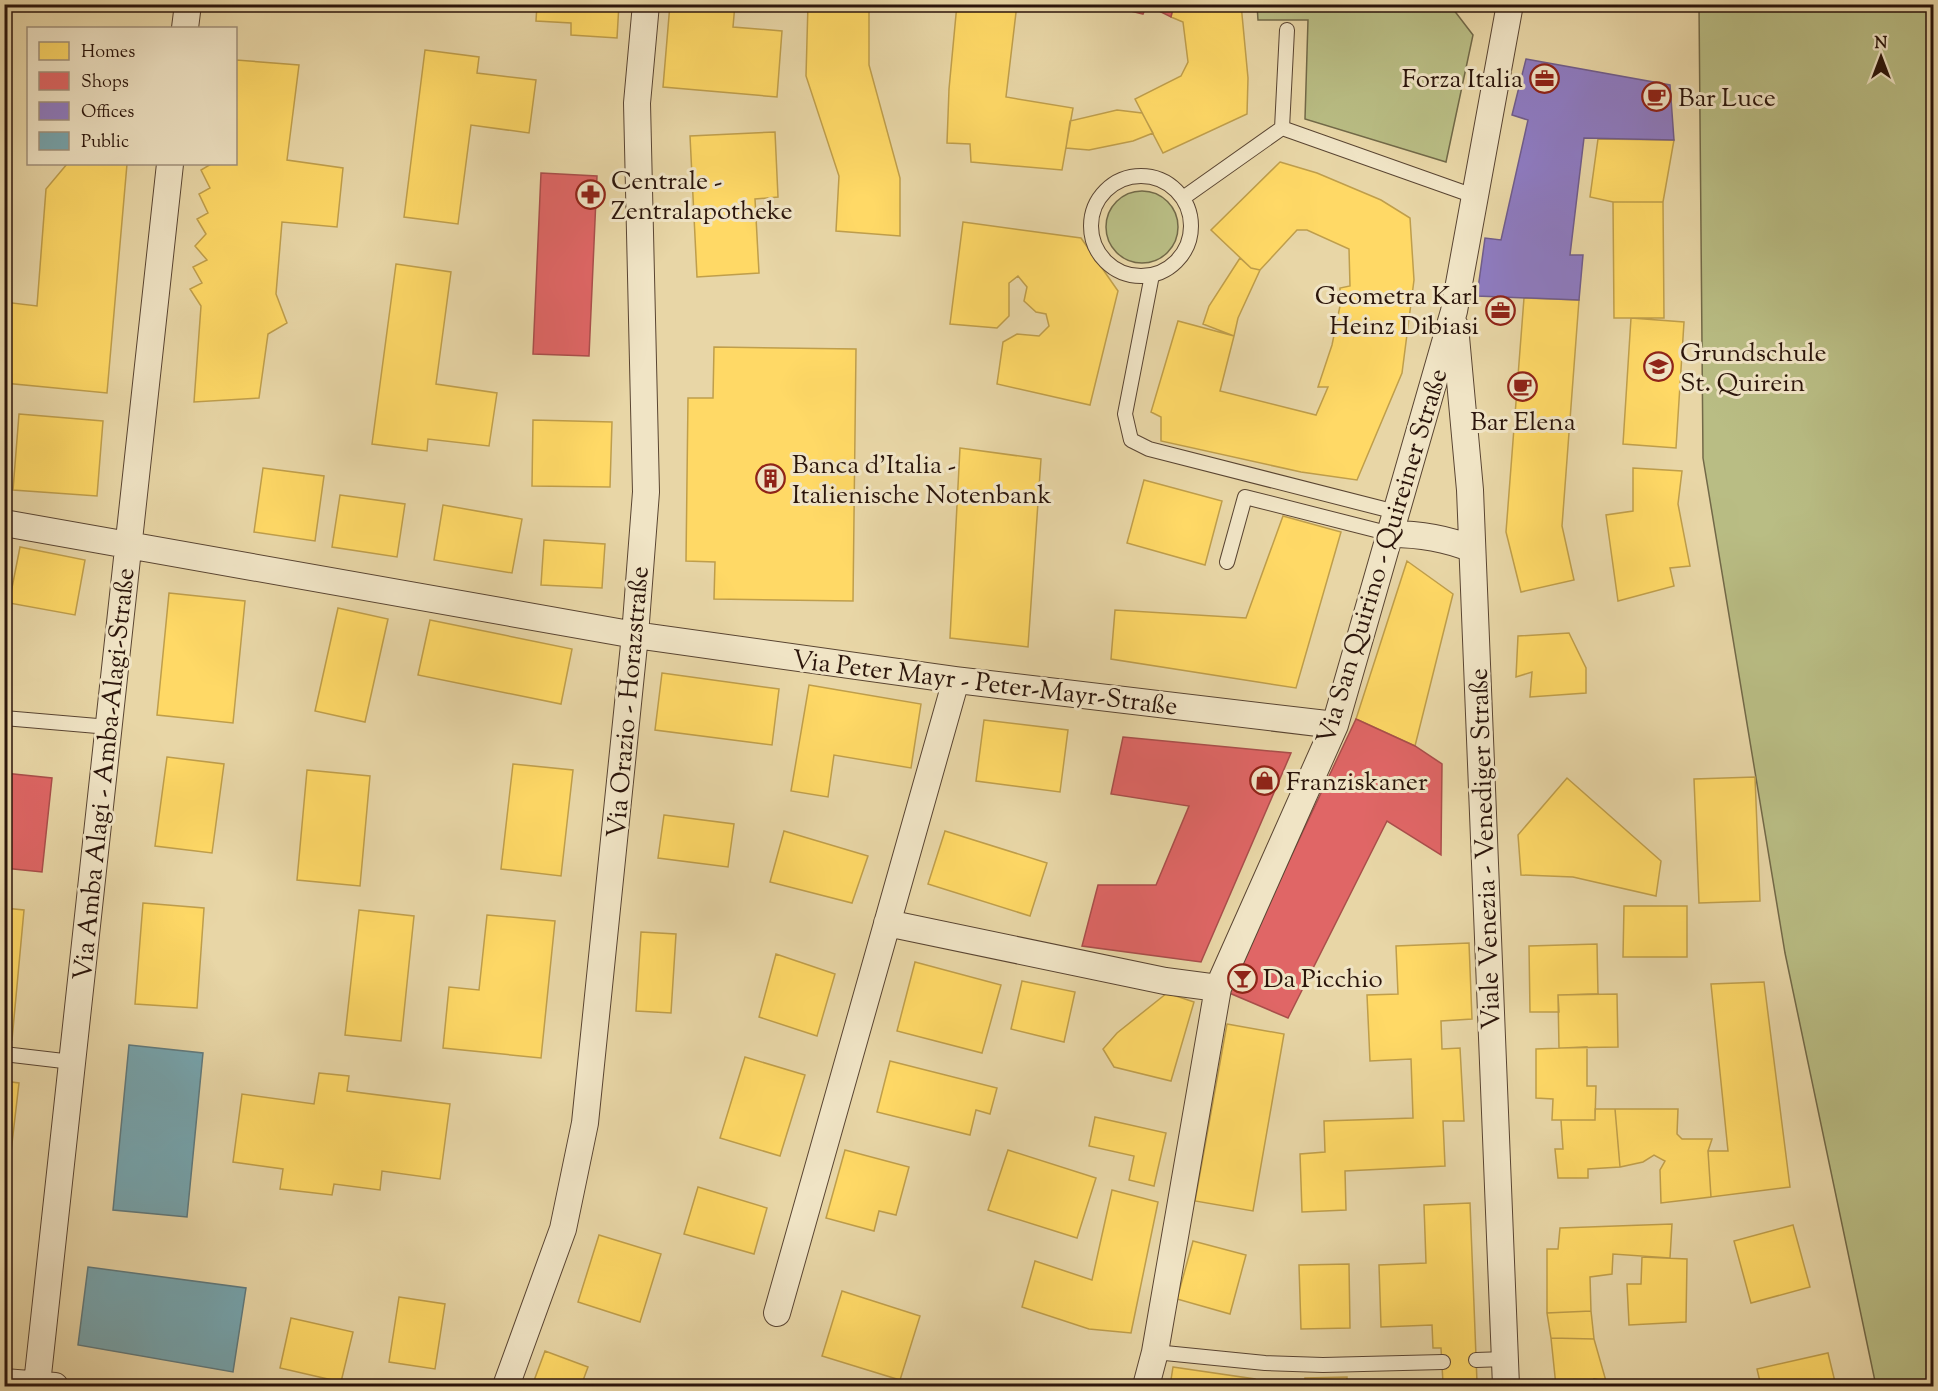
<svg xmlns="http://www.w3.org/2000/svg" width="1938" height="1391" viewBox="0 0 1938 1391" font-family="'Sorts Mill Goudy',serif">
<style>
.green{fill:#b9bd84;stroke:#726948;stroke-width:1.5}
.homes{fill:#ffd966;stroke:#bf9e4b;stroke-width:1.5}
.shops{fill:#e06666;stroke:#aa4e4b;stroke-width:1.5}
.offices{fill:#8e7cc3;stroke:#705d8c;stroke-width:1.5}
.public{fill:#76a5af;stroke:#607a7e;stroke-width:1.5}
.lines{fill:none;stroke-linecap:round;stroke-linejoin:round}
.service-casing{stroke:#5a4532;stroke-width:16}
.minor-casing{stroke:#5a4532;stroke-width:28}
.service{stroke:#f0e4c5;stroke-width:14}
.minor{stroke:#f0e4c5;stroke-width:26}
.labels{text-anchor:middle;stroke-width:6;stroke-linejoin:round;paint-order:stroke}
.poi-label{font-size:26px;fill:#2b150b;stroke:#f0e4c5;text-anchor:start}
.street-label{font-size:26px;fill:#2b150b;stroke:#f0e4c5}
</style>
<rect width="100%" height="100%" fill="#e8d6a6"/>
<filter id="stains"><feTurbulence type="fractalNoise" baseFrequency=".00333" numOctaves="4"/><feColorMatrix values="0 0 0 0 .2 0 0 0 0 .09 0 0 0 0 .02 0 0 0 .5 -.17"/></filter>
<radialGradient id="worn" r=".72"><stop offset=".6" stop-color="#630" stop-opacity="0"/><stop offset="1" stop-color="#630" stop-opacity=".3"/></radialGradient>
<path class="green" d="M1257,5h193l23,30 -27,127 -141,-43 3,-99h-50z
M1699,5h234v1381h-57l-91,-433 -82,-495z
M1106 227a36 36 0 1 1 72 0a36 36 0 1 1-72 0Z"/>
<path class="homes" d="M537,4h82l-2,34 -46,-3v-12l-35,-2z
M670,4h65l-2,23 49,4 -5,66 -114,-10z
M808,4h61v61l31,113v58l-64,-5 3,-55 -33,-100z
M957,4h60l-11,93 67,11 -11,62 -91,-8 -1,-18 -23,-1 2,-54z
M1174,4h67l7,74 -1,36 -84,39 -28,-54 46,-23 7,-14 -5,-40 -12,-5z
M425,50l54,7 -2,16 59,7 -7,53 -58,-8 -13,99 -54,-7z
M236,60l63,5 -12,95 56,8 -6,59 -55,-5 -6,72 11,29 -19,11 -9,64 -65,4 7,-96 -11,-17 12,-6 -9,-16 14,-7 -12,-14 11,-12 -9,-15 11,-6 -9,-19 11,-6 -9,-18 10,-6h25z
M1117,110l25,3 11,20 -20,8 -44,9 -23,-2 4,-27z
M775,132l3,65 -23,2 4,74 -62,4 -7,-141z
M1598,139l76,1 -11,62h-50l-23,-5z
M1280,162l37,11 64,27 29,18 4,62 -12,93 -45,107 -56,-8 -140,-31v-24l-10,-5 27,-91 56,15 -14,55 96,24 12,-28h-10l14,-42 8,-39v-18l10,-2 -1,-37 -42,-19h-10l-37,40 -9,-2 -40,-38z
M67,164h60l-20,229 -103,-10v-81l33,4 9,-117z
M1613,202h50l1,116h-50z
M963,222l118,16 37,53 -28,114 -93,-21 6,-42 14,-8 22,2 10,-10 -3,-12 -10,-2 -12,-11 3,-14 -9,-11 -9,7v33l-12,12 -47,-4z
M1240,258l11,10 9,2 -22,48 -4,18 -31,-12 6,-18z
M396,264l55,8 -15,112 61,9 -8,53 -61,-7 -1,12 -55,-7z
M1524,298l55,2 -17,226 12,54 -53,12 -15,-60z
M1631,318l53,4 -8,126 -53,-4z
M714,347l142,2 -3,252 -139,-2 1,-37 -29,-1 2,-163h25z
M19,414l84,7 -6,75 -84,-6z
M533,420l79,2 -2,65 -78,-1z
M960,448l81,11 -13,188 -78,-9z
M263,468l61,8 -9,65 -61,-9z
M1633,468l49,3 -4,33 12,62 -20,2 4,18 -56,15 -12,-86 27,-4z
M1144,480l78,21 -17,64 -78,-22z
M340,495l65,9 -8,53 -65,-10z
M443,505l79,14 -10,54 -78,-13z
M1283,516l58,16 -45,156 -185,-29 4,-49 131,8z
M544,540l61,4 -3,44 -61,-3z
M20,547l65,13 -10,55 -66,-12z
M1407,561l46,33 -38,152 -59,-27z
M169,593l76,8 -12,122 -76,-8z
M338,608l50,11 -23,103 -50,-11z
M430,620l142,29 -11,55 -143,-29z
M1569,633l17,35v25l-56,4 2,-25 -16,5 2,-41z
M662,673l117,16 -7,56 -117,-15z
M809,685l112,19 -10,64 -77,-13 -6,42 -37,-6z
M984,720l84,10 -8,62 -84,-11z
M167,757l57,7 -12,89 -57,-7z
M513,764l60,6 -12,106 -60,-7z
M307,770l63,6 -10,110 -63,-6z
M1755,777l5,124 -61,2 -5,-124z
M1567,778l94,83 -5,35 -83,-19 -52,-2 -3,-40z
M664,815l70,9 -6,43 -70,-9z
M784,831l84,25 -16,47 -82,-21z
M945,831l102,32 -17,53 -102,-32z
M143,903l61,5 -7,100 -62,-4z
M1624,906h63v51h-64z
M4,908l20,2 -12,130 -8,-1z
M359,910l55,6 -13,125 -56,-6z
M487,915l68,6 -14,137 -98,-10 6,-61 30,3z
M641,932l35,2 -5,79 -35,-2z
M1469,943l3,76 -31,2 1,28 18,-1 4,73h-21l2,45 -100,5 1,39 -44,2 -2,-58 25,-2 -1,-31 89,-3 -2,-59 -41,2 -3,-66 31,-1 -2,-48z
M1597,944l1,50 -40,1 1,17h-29l-1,-66z
M776,954l59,20 -18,62 -58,-19z
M915,962l86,23 -19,68 -85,-22z
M1022,981l53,11 -11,50 -53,-13z
M1764,982l26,205 -79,10 -3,-46h20l-17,-167z
M1167,993l27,9 -23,79 -57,-14 -11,-18 14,-16z
M1617,994l1,53 -59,1 -1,-53z
M1227,1024l57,10 -31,177 -58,-10z
M1587,1047v39h9l-1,34h-43l1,-21 -17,-1v-49z
M745,1057l60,18 -25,81 -60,-18z
M890,1061l107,27 -7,26 -14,-4 -6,25 -93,-23z
M319,1073l30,3 -2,15 103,13 -10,75 -58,-8 -2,19 -46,-6 -2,11 -52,-6 3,-20 -50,-7 9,-68 72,10z
M4,1081l15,2 -13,112 -2,-1z
M1595,1109h20l5,58 -32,2v9h-30l-3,-29h8l-2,-29h34z
M1615,1109h63l-1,25 5,5h30l-4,12 3,46 -50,6 -1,-33 5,-9 -11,-6 -11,7 -23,5z
M1095,1117l71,16 -12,53 -25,-6 5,-24 -45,-10z
M845,1150l64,17 -13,48 -17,-4 -5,20 -48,-13z
M1008,1150l88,28 -19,60 -89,-28z
M698,1187l69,21 -13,46 -70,-20z
M1112,1190l46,12 -27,131 -42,-4 -67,-22 13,-46 57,19z
M1470,1203l7,179 -34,1 -2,-35h-8l-1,-23 -51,2 -2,-62 47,-2 -2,-58z
M1672,1224l-2,34 -57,-4 -1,20 -22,3 1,34 -44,2v-64h11l2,-21z
M1793,1225l17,62 -59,16 -17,-62z
M4,1232l7,1 -5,55h-2z
M599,1235l62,19 -21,68 -62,-20z
M1193,1241l53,14 -16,59 -53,-15z
M1642,1257l45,2 -1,63 -57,3 -2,-41h14z
M1349,1264l1,64 -49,1 -2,-64z
M842,1291l78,25 -20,64 -78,-24z
M399,1297l46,7 -10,65 -46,-7z
M1591,1311l3,28 -43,-1 -4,-25z
M291,1318l62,14 -12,50 -61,-14z
M1551,1338l43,1 12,42 -12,-2v7h-38z
M545,1351l43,16 -7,19h-49z
M1828,1353l8,33h-75l-4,-17z
M1173,1367l82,12 -1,7h-84z
M1347,1377v9h-42v-8z
M1477,1382v4h-67v-1z"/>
<path class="shops" d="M1103,4h71l-3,13 -24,-12 -4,9z
M541,173l56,3 -8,180 -56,-2z
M1356,719l59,27 27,18 -1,91 -54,-34 -99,197 -61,-26z
M1123,737l168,16 -90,209 -119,-16 16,-61h58l33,-79 -78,-12z
M4,773l48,5 -10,94 -38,-4z"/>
<path class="offices" d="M1526,59l144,26 4,55 -90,-2 -14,117h13l-4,45 -102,-4 8,-58 16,2 27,-120 -16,-5z"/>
<path class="public" d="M129,1045l74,8 -16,164 -74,-7z
M88,1267l158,21 -13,84 -155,-27z"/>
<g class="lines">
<defs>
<path id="service" d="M1287,30l-5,98 192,68
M1091 226a50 50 0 1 1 100 0a50 50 0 1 1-100 0Z
M1183,198l99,-70
M1152,275l-27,139 6,26 18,9 247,63
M1227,562l18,-65 146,37
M4,718l105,9
M4,1054l68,8
M1155,1352l110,11 58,2 120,-3
M1476,1360l29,-1"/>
<path id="minor" d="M185,28l3,-24
M1455,326l15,164 36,896
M4,523l631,112 321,45 379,45
M1391,534c29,0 54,4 81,15
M887,923l278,58 53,7
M777,1313l179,-633
M4,1382l51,4
M37,1384l133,-1220
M506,1386l57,-157 22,-106 50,-488 11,-143 -9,-389 9,-99
M1146,1386l9,-34 63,-364 117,-263 119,-414 56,-307"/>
</defs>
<use href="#service" class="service-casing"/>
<use href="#minor" class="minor-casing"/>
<use href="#service" class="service"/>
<use href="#minor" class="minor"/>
</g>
<defs>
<symbol id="office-ring" viewBox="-11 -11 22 22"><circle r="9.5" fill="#f0e4c5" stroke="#8f2418" stroke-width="1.5"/><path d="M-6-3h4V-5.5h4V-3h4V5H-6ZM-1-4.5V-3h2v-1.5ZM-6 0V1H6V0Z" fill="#8f2418"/></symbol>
<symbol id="cafe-ring" viewBox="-11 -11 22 22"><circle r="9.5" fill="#f0e4c5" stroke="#8f2418" stroke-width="1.5"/><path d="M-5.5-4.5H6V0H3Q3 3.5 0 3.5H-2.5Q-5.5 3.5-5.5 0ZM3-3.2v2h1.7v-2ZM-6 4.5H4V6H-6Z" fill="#8f2418"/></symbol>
<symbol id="pharmacy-ring" viewBox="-11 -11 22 22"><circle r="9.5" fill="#f0e4c5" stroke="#8f2418" stroke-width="1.5"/><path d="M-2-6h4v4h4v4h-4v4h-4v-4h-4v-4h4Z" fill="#8f2418"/></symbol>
<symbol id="school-ring" viewBox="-11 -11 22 22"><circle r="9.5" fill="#f0e4c5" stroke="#8f2418" stroke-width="1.5"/><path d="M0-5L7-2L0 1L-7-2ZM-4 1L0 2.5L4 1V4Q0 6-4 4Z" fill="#8f2418"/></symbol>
<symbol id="building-ring" viewBox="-11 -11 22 22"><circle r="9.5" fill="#f0e4c5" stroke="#8f2418" stroke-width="1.5"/><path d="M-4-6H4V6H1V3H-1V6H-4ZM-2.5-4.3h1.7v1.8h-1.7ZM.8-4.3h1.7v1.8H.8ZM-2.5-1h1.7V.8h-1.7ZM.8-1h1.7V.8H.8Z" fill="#8f2418"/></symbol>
<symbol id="shop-ring" viewBox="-11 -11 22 22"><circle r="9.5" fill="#f0e4c5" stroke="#8f2418" stroke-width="1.5"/><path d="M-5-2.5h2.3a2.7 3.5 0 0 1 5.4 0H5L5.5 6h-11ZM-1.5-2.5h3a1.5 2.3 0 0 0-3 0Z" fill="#8f2418"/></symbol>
<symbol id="bar-ring" viewBox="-11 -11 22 22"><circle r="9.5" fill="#f0e4c5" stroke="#8f2418" stroke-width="1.5"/><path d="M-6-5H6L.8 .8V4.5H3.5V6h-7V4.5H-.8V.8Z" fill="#8f2418"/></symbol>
</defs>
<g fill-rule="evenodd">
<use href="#office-ring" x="1528" y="62" width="33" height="33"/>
<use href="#cafe-ring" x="1640" y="80" width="33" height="33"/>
<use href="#pharmacy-ring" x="574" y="178" width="33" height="33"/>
<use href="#office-ring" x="1484" y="294" width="33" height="33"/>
<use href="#school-ring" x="1642" y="350" width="33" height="33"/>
<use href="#cafe-ring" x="1506" y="370" width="33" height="33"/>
<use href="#building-ring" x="754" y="462" width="33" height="33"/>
<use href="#shop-ring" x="1248" y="764" width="33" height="33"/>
<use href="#bar-ring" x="1226" y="962" width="33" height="33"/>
</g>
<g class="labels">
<g class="poi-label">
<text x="1523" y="87" text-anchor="end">Forza Italia</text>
<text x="1678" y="106">Bar Luce</text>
<text x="611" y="189">Centrale -<tspan x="611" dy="30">Zentralapotheke</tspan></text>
<text x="1479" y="304" text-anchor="end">Geometra Karl<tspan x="1479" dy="30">Heinz Dibiasi</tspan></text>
<text x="1680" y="361">Grundschule<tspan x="1680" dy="30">St. Quirein</tspan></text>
<text x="1523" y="430" text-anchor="middle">Bar Elena</text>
<text x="792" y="473">Banca d'Italia -<tspan x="792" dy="30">Italienische Notenbank</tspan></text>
<text x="1286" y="790">Franziskaner</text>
<text x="1263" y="987">Da Picchio</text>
</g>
<g class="street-label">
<text transform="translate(1381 556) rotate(-73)" y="9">Via San Quirino - Quireiner Straße</text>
<text transform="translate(985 682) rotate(7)" y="9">Via Peter Mayr - Peter-Mayr-Straße</text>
<text transform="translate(627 702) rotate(-85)" y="9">Via Orazio - Horazstraße</text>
<text transform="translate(103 774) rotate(-84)" y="9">Via Amba Alagi - Amba-Alagi-Straße</text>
<text transform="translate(1484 849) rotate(-92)" y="9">Viale Venezia - Venediger Straße</text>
</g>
</g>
<rect width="1938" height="1391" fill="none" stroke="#e8d6a6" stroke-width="24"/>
<rect x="6" y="6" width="1926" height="1379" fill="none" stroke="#2b150b" stroke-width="3"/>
<rect x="12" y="12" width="1914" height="1367" fill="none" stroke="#2b150b" stroke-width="1.5"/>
<rect x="27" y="27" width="210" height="138" fill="#f0e4c5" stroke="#a1917b" stroke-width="1.5"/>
<rect x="39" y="42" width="30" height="18" fill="#ffd966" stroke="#a1917b" stroke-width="1.5"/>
<text x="81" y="57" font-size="18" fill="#2b150b">Homes</text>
<rect x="39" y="72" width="30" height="18" fill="#e06666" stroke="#a1917b" stroke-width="1.5"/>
<text x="81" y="87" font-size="18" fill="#2b150b">Shops</text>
<rect x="39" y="102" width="30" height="18" fill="#8e7cc3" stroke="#a1917b" stroke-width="1.5"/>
<text x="81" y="117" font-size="18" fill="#2b150b">Offices</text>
<rect x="39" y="132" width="30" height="18" fill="#76a5af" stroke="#a1917b" stroke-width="1.5"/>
<text x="81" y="147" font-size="18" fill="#2b150b">Public</text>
<g transform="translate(1881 57)" stroke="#f0e4c5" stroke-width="4.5" paint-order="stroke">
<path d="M0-4.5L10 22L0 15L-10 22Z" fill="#2b150b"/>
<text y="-9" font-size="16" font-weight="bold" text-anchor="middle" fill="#2b150b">N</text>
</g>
<rect width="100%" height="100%" filter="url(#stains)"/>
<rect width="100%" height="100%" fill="url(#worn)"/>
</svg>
